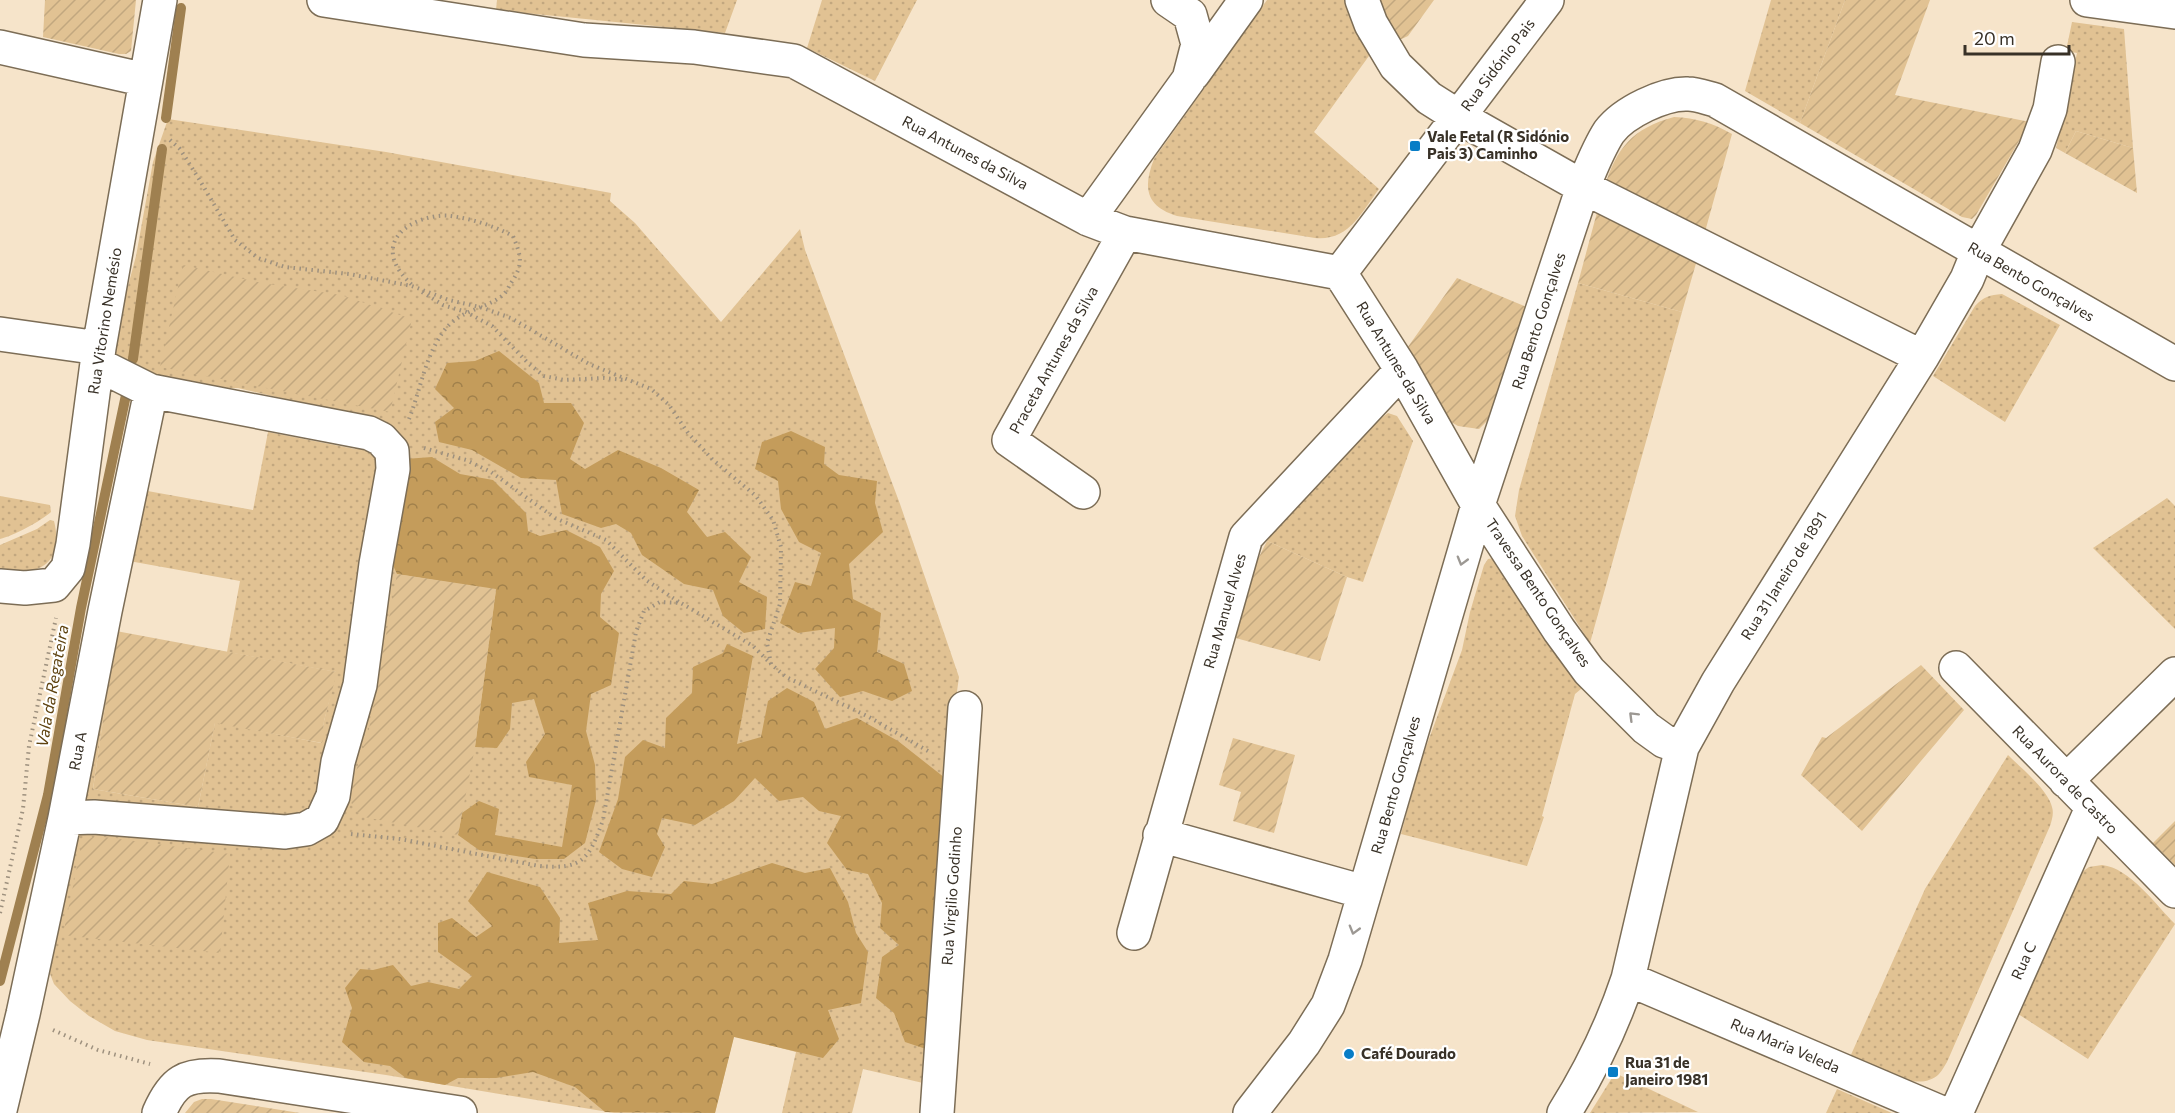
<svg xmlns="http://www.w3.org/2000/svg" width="2175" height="1113" viewBox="0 0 2175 1113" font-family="Commissioner,sans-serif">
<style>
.grass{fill:url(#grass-dots)}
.forest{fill:url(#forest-crowns)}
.garden{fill:url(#garden-furrows)}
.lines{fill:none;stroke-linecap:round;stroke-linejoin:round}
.stream{stroke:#9f8050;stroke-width:10}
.minor-casing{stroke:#7c6d56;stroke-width:36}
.path{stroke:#9d907e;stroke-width:4;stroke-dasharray:1.5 4.5;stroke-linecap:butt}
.minor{stroke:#fff;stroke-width:33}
.oneway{stroke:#9c9893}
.poi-dot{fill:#087dc6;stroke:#fff;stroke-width:2}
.labels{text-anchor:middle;stroke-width:4.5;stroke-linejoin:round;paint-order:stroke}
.street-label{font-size:15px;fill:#383127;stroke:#fff}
.poi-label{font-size:15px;font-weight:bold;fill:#383127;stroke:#fff;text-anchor:start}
.water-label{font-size:16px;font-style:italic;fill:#5f4310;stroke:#fff}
</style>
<defs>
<pattern id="grass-dots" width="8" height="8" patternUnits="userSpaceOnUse" patternTransform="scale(1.5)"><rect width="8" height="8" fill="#e1c293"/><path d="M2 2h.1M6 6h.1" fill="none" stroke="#c2a77f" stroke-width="1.8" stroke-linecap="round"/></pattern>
<pattern id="forest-crowns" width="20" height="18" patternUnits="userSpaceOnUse" patternTransform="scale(1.5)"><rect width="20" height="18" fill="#c49c5b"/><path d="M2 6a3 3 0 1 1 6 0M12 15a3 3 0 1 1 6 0" fill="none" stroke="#a0804b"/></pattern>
<pattern id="garden-furrows" width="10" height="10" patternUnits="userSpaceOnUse" patternTransform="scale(1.5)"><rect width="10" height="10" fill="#e1c293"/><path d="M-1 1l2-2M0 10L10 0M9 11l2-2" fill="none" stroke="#c2a77f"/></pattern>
</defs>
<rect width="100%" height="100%" fill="#f6e4ca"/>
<path class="grass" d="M497,0h240l-12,33 -229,-23z
M822,0h95l-42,81 -68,-33z
M1267,0h84l23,49 -60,83 65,57c-18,24 -30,52 -64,49l-138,-22c-32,-10 -34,-29 -23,-57z
M1771,0h74l-45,123 -55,-32z
M2072,22l52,7 9,119 -57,-17 -11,22 -9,-5 21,-95 -11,-2z
M168,119l218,33 225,41 -1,8 25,22 86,99 79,-93 5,21 95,254 59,173 -14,101 -22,305 -60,-14 -11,44h-70l14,-61 -62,-16 -19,77h-101l-228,-38 -239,-35 -32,-9 -26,-15 -19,-15 -16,-17 -7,-18 69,-335 -23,158 105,18 17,-85 106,21 3,-22 12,-49 -109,-20 13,-71 -111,-20 13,-71 111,20 15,-78 87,17 7,-32 -124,-29 -47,1 -68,-25 -7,-10 -1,-19 21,-79 17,-94z
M1578,283l104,29 -92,331 -68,-107 -7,-20 4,-26z
M2002,294l58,31 -55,97 -72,-46 42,-70c8,-9 15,-11 27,-12z
M1388,413l9,3 16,25 -50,141 -16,-5 -80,-36 12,-19 82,-89z
M0,496l50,9 1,7c-10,9 -38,24 -51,27z
M2167,498l8,8v123l-82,-81z
M50,520l4,1c11,43 -17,57 -54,48v-24l37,-16z
M1494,558l92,132 -5,-1 -6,5 -33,122 2,1 -17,49 -126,-32 19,-71 42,-113 8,-38 14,-47 4,-6z
M2008,755c12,12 40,35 44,52 2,6 0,13 -2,19l-103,236c-2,3 -5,9 -8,12 -21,21 -67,-7 -89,-17l75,-168z
M2102,865c28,3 53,39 73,59l-87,135 -73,-47 63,-137 11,-8z
M1615,1073l83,39 -108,1z
M1837,1089l55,24h-66z"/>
<path class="forest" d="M499,351l40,32 5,20h27l13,20 -14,36 15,10 33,-19 43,18 38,22 -12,22 20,25 18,-5 26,25 -12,25 28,15 -2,32 -21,4 -21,-17 -10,-26 -29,-6 -42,-29 -11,-22 -15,-9 -15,4 -39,-14 -6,-34 -35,-2 -49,-28 -33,-8 -4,-20 19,-14 -19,-19 12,-26 28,-2z
M791,431l34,16 -1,17 15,11 38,6 -2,22 8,29 -34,32 4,35 28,14 -4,39 27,12 8,27 -20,10 -29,-10 -23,6 -25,-28 19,-21 1,-20 -37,5 -18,-10 15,-41 16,4 10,-33 -22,-11 -18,-33 -3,-28 -23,-12 7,-27z
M432,457l28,17 33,6 33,33 2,18 12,5 26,-6 34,17 14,24 -13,23 -1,23 19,16 -8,52 -20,9 -5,37 9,34 1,35 -11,43 -21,16h-29l-56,-9 -21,-15 4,-22 17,-12 20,8 -4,26 67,12 10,-62 -43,-8 -3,-15 19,-28 -11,-35 -22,4 -2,26 -13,19 -22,-1 21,-157 -99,-16 -11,-24 19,-91z
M727,644l26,12 -16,88 24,-7 7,-36 19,-13 27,14 11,27 32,-11 41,23 47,37 -19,271 -21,-7 -11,-29 -18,-15 6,-41 17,-12 -19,-17 2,-25 -14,-29 -21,-4 -20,-27 14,-27 -22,-5 -16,-14 -24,4 -24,-23 -21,23 -39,24 -33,-7 -5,16 8,13 -13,30 -30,-8 -23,-17 19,-53 7,-42 18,-17 22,8 1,-30 26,-25 1,-26 30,-14z
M772,863l33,10 25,-5 18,34 8,31 12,19 -7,51 -33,7 11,29 -16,19 -89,-21 -19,76 -110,-1 -30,-25 -42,-15 -37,6h-38l-13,7 -39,-7 -16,-12 -26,-4 -22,-20 10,-34 -7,-20 15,-19 13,1 20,-5 18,21 17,-4 31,7 13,-13 -34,-24v-29l14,-5 24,19 16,-11 -24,-25 19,-29 53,15 20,31 -1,25 39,-3 -10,-37 39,-12 44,3 13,-13 28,3z"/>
<path class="garden" d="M45,0h91l-5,51 -5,3h-7l-76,-17z
M1373,0h61l-26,36 -15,7z
M1845,0h85l-35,95 135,27 -54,93 -4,4 -10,-2 -162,-94z
M1674,117c22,1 39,6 58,17l-29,105 -99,-50c12,-41 29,-61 70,-72z
M2076,131l57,17 4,45 -72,-40z
M1599,205l100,48 -17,59 -104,-29z
M183,265l79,18 79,12 71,24 -22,93 -230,-45z
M1457,278l72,30 -27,93 -8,-1 -4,18 -11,11 -21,-3 -7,-4 -46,-71z
M1267,541l80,36 -27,84 -88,-24 21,-68z
M397,574l99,15 -21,158 -17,88 -94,-18c-11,-7 -14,-13 -14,-26l19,-62z
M116,631l221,41 -13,49 -2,22 -107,-20 -17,84 -105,-18z
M1921,665l43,45 -102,121 -61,-56 21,-38 4,1z
M1233,738l62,17 -21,78 -41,-12 8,-29 -22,-7z
M2175,821v44l-22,-22z
M97,836l133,18 -10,99 -157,-18 18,-88 7,-8z
M202,1099h9l89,14h-115l9,-11z"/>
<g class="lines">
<path class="stream" d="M166,118l15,-110
M133,359l29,-210
M0,981l48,-186 33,-187 45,-213"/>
<defs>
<path id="minor" d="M324,0l260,40 110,7 100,14 294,158 37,14 215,40 62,97 76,135 81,125 30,41 57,57 18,13 18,6
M1362,0l9,24 25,42 33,32 30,19 124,70 339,170
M2087,0l88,12
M0,47l146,33
M1193,74l53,-74
M1088,219l101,-140 9,-35 -8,-29 -22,-15
M1340,273l207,-273
M0,334l99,14
M1083,492l-74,-52 116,-207
M0,586l25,2 29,-3 14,-17 5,-24 26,-196 61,-348
M1956,668l219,223
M2066,781l109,-107
M65,818l29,-1 191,15 21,-3 16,-9 11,-24 5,-34 22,-77 16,-121 17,-95 -1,-18 -11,-12 -12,-6 -218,-42 -54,-27
M1160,835l204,57
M1134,933l112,-396 156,-167
M1628,979l314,134
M0,1110l23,-96 42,-196 40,-207 46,-220
M159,1113c14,-32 26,-39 60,-37l241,37
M937,1113l28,-405
M1250,1113l54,-70 24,-38 17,-45 133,-455 105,-318c8,-19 15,-38 26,-55 15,-20 55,-39 79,-38 9,0 19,4 27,6l460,264
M1564,1113c27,-43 48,-86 64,-134l54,-232 36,-65 204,-325 45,-78 11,-27 57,-102 15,-41 8,-47
M1956,1113l136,-305"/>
</defs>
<use href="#minor" class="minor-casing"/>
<path class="path" d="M170,140l10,9 19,30 36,61 23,18 27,9 64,7 63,12 37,14 31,7 31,11 78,46 62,25 18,16 19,28 25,27 43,36 17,24 8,27 -1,57 -13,39 4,21 15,13 83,40 59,34
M422,292l21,13 23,7 26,14 37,38 15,12 20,4 40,-2 21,2
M409,419c12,-30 17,-69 39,-93 16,-17 41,-18 56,-32 3,-3 5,-8 7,-11 13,-19 10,-27 2,-47 -19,-10 -40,-17 -62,-20 -22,-3 -62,11 -58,39 2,13 11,22 20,31
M424,448l42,12 25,12 64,46 51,22 40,40 33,22
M351,834l49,5 139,27c44,4 50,-7 64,-46l33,-188 8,-21 16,-9 21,1 72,43 18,18
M0,913l23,-104 6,-63 27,-128
M53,1030l45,20 52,14"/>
<use href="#minor" class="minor"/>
</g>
<defs><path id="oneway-chevron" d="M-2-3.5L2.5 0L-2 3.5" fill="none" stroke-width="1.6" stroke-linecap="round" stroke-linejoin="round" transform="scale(1.5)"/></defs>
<g class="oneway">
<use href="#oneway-chevron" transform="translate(1462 561) rotate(106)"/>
<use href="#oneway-chevron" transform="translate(1633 716) rotate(-135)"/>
<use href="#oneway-chevron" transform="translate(1354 930) rotate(106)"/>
</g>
<g class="poi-dot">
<rect x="1409" y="140" width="12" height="12" rx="3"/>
<circle cx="1349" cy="1054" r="6"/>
<rect x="1607" y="1066" width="12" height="12" rx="3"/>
</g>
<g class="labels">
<g class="street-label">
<text transform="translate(1498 65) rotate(-53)" y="5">Rua Sidónio Pais</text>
<text transform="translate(965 153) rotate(28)" y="5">Rua Antunes da Silva</text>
<text transform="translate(2031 282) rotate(30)" y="5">Rua Bento Gonçalves</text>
<text transform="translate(105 321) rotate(-81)" y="5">Rua Vitorino Nemésio</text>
<text transform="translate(1539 321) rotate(-72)" y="5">Rua Bento Gonçalves</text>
<text transform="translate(1054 360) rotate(-61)" y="5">Praceta Antunes da Silva</text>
<text transform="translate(1396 363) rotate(59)" y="5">Rua Antunes da Silva</text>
<text transform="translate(1784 576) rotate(-58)" y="5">Rua 31 Janeiro de 1891</text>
<text transform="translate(1538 593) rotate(56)" y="5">Travessa Bento Gonçalves</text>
<text transform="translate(1225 611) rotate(-74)" y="5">Rua Manuel Alves</text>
<text transform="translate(78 751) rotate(-79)" y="5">Rua A</text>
<text transform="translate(2065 780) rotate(46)" y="5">Rua Aurora de Castro</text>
<text transform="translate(1396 785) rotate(-74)" y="5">Rua Bento Gonçalves</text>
<text transform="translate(952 896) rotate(-86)" y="5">Rua Virgilio Godinho</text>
<text transform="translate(2024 961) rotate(-66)" y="5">Rua C</text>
<text transform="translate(1785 1046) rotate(23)" y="5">Rua Maria Veleda</text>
</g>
<g class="poi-label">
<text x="1427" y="142">Vale Fetal (R Sidónio<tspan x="1427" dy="17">Pais 3) Caminho</tspan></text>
<text x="1361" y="1059">Café Dourado</text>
<text x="1625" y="1068">Rua 31 de<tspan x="1625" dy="17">Janeiro 1981</tspan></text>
</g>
<g class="water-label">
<text transform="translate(52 686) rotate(-80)" y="6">Vala da Regateira</text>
</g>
</g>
<path d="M1965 45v9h104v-9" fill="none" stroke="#383127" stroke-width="3"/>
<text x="1974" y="45" font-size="18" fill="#383127" stroke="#ffffff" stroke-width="4.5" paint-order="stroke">20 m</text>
</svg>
